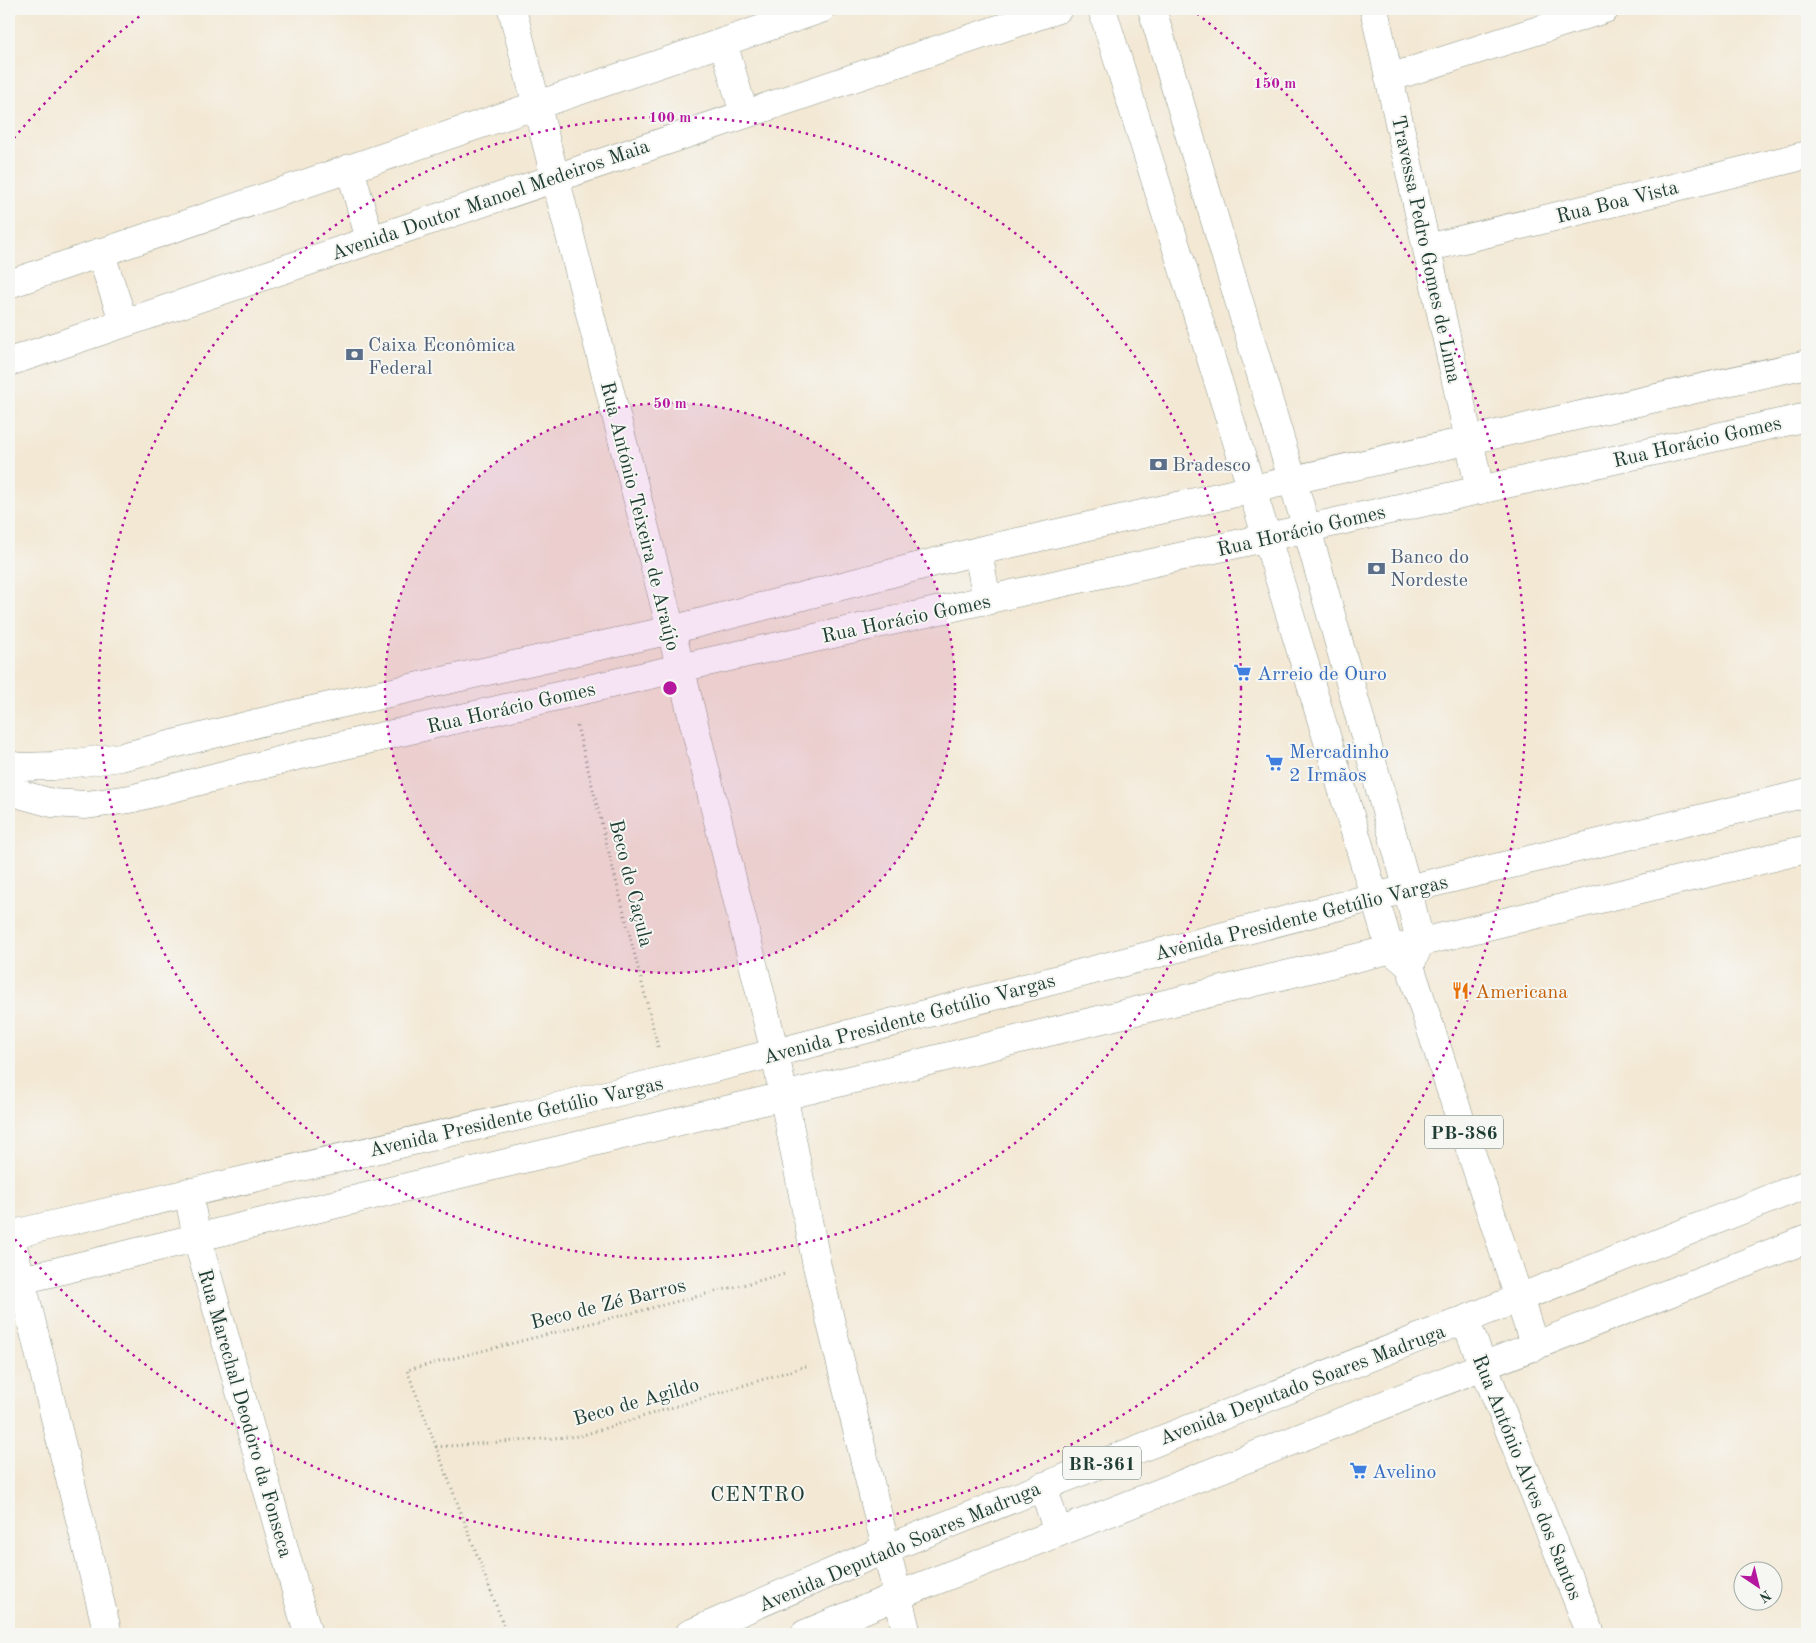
<svg xmlns="http://www.w3.org/2000/svg" width="1816" height="1643" viewBox="0 0 1816 1643" font-family="'Old Standard TT',serif">
<style>
.lines{fill:none;stroke-linecap:round;stroke-linejoin:round}
.minor-casing{stroke:#899284;stroke-width:29}
.major-casing{stroke:#899284;stroke-width:29}
.path{stroke:#899284;stroke-width:3;stroke-dasharray:1 4;stroke-linecap:butt}
.minor{stroke:#fff;stroke-width:28}
.major{stroke:#fff;stroke-width:28}
.ring{fill:none;stroke:#b5179e;stroke-width:2.5;stroke-dasharray:2.5 5}
.labels{text-anchor:middle;stroke-width:4;stroke-linejoin:round;paint-order:stroke}
.shield{fill:#f6f6f2;stroke:#60746d;stroke-width:1}
.shield-label{font-size:19px;font-weight:bold;fill:#1f3d34}
.street-label{font-size:20px;fill:#1f3d34;stroke:#f6f6f2}
.service-label{font-size:20px;fill:#4e5e75;stroke:#f6f6f2;text-anchor:start}
.shop-label{font-size:20px;fill:#366cbe;stroke:#f6f6f2;text-anchor:start}
.food-label{font-size:20px;fill:#c56008;stroke:#f6f6f2;text-anchor:start}
.neighbourhood-label{font-size:21px;letter-spacing:1px;fill:#1f3d34;stroke:#f6f6f2}
.centre{fill:#b5179e;stroke:#f6f6f2;stroke-width:2.5}
.ring-label{font-size:15px;text-anchor:middle;font-weight:bold;fill:#b5179e;stroke:#f6f6f2;stroke-width:4;stroke-linejoin:round;paint-order:stroke}
</style>
<rect width="100%" height="100%" fill="#f6f6f2"/>
<filter id="ink" filterUnits="userSpaceOnUse"><feTurbulence type="fractalNoise" baseFrequency=".02" numOctaves="2"/><feDisplacementMap in="SourceGraphic" scale="10" xChannelSelector="R" yChannelSelector="G"/><feConvolveMatrix kernelMatrix="1 2 1 2 8 2 1 2 1" color-interpolation-filters="sRGB"/></filter>
<filter id="wash" filterUnits="userSpaceOnUse"><feTurbulence type="fractalNoise" baseFrequency=".0096" numOctaves="4" result="noise"/><feDisplacementMap in="SourceGraphic" scale="20" xChannelSelector="R" yChannelSelector="G"/><feGaussianBlur stdDeviation="1.12" result="paint"/><feColorMatrix in="noise" values="0 0 0 0 0 0 0 0 0 0 0 0 0 0 0 0 0 1.4 0 .05"/><feComposite in="paint" operator="in"/></filter>
<g filter="url(#wash)">
<rect width="100%" height="100%" fill="#f3e8d4"/>
</g>
<g filter="url(#ink)">
<g class="lines">
<defs>
<path id="minor" d="M512,9l159,621 104,423 42,213 90,368
M1374,9l106,481
M723,42l21,72
M1389,78l216,-69
M350,168l20,72
M1427,248l380,-93
M100,252l24,71
M9,284l812,-275
M9,362l1049,-353
M978,551l9,50
M9,765l12,2 32,-1 68,-9 169,-42 381,-85 307,-79 829,-187
M9,784l14,11 29,8 34,2 44,-6 171,-44 379,-87 1127,-251
M188,1192l9,46 111,396
M10,1234l98,400
M9,1235l536,-125 230,-57 599,-156 433,-104
M9,1283l1798,-434
M1465,1320l126,314"/>
<path id="major" d="M1102,9l165,529 123,411 20,17 125,381
M1152,9l155,520 101,361 12,52 -10,24
M1043,1486l15,47
M689,1634l197,-85 921,-365
M805,1634l94,-39 908,-356"/>
</defs>
<use href="#minor" class="minor-casing"/>
<use href="#major" class="major-casing"/>
<path class="path" d="M577,726l81,321
M436,1447l144,-11 226,-70
M507,1634l-100,-264 378,-96"/>
<use href="#minor" class="minor"/>
<use href="#major" class="major"/>
</g>
</g>
<circle cx="670" cy="688" r="285" fill="#b5179e" fill-opacity=".12"/>
<g class="ring">
<circle cx="670" cy="688" r="285"/>
<circle cx="670" cy="688" r="571"/>
<path d="M9 144A856 856 0 0 1 149 9M1191 9A856 856 0 1 1 9 1232"/>
</g>
<defs>
<symbol id="bank-bare" viewBox="-9 -9 18 18"><path d="M-6-4H6V4H-6ZM0-2.3a2.3 2.3 0 1 0 0 4.6a2.3 2.3 0 1 0 0-4.6Z" fill="#5c6f8a" stroke="#f6f6f2" stroke-width="2.5" paint-order="stroke"/></symbol>
<symbol id="supermarket-bare" viewBox="-9 -9 18 18"><path d="M-6-5.5h2.5l.6 2H6L4.5 2H-2.5L-4.4-4H-6ZM-1.5 3.2a1.3 1.3 0 1 0 .1 0ZM3 3.2a1.3 1.3 0 1 0 .1 0Z" fill="#3f7fe0" stroke="#f6f6f2" stroke-width="2.5" paint-order="stroke"/></symbol>
<symbol id="restaurant-bare" viewBox="-9 -9 18 18"><path d="M-5-6h1v4h1v-4h1v4h1v-4h1v5L-1.5 .5V6h-2V.5L-5-1ZM5-6V6H3V1.5H1.5Q1.5-4 5-6Z" fill="#e8710a" stroke="#f6f6f2" stroke-width="2.5" paint-order="stroke"/></symbol>
</defs>
<g fill-rule="evenodd">
<use href="#bank-bare" x="342" y="342" width="25" height="25"/>
<use href="#bank-bare" x="1146" y="452" width="25" height="25"/>
<use href="#bank-bare" x="1364" y="556" width="25" height="25"/>
<use href="#supermarket-bare" x="1230" y="660" width="25" height="25"/>
<use href="#supermarket-bare" x="1262" y="750" width="25" height="25"/>
<use href="#restaurant-bare" x="1448" y="978" width="25" height="25"/>
<use href="#supermarket-bare" x="1346" y="1458" width="25" height="25"/>
</g>
<g class="labels">
<g class="shield">
<rect x="1425" y="1115.5" width="78" height="33" rx="4"/>
<rect x="1063" y="1446.5" width="78" height="33" rx="4"/>
</g>
<g class="shield-label">
<text x="1464" y="1139">PB-386</text>
<text x="1102" y="1470">BR-361</text>
</g>
<g class="street-label">
<text transform="translate(490 199) rotate(-19)" y="7">Avenida Doutor Manoel Medeiros Maia</text>
<text transform="translate(1617 201) rotate(-14)" y="7">Rua Boa Vista</text>
<text transform="translate(1427 249) rotate(78)" y="7">Travessa Pedro Gomes de Lima</text>
<text transform="translate(1697 441) rotate(-13)" y="7">Rua Horácio Gomes</text>
<text transform="translate(641 516) rotate(76)" y="7">Rua António Teixeira de Araújo</text>
<text transform="translate(1301 530) rotate(-13)" y="7">Rua Horácio Gomes</text>
<text transform="translate(906 618) rotate(-12)" y="7">Rua Horácio Gomes</text>
<text transform="translate(511 707) rotate(-13)" y="7">Rua Horácio Gomes</text>
<text transform="translate(632 883) rotate(76)" y="7">Beco de Caçula</text>
<text transform="translate(1301 917) rotate(-14)" y="7">Avenida Presidente Getúlio Vargas</text>
<text transform="translate(909 1018) rotate(-15)" y="7">Avenida Presidente Getúlio Vargas</text>
<text transform="translate(516 1116) rotate(-13)" y="7">Avenida Presidente Getúlio Vargas</text>
<text transform="translate(608 1303) rotate(-14)" y="7">Beco de Zé Barros</text>
<text transform="translate(1302 1384) rotate(-21)" y="7">Avenida Deputado Soares Madruga</text>
<text transform="translate(636 1401) rotate(-16)" y="7">Beco de Agildo</text>
<text transform="translate(246 1413) rotate(74)" y="7">Rua Marechal Deodoro da Fonseca</text>
<text transform="translate(1528 1477) rotate(68)" y="7">Rua António Alves dos Santos</text>
<text transform="translate(899 1546) rotate(-23)" y="7">Avenida Deputado Soares Madruga</text>
</g>
<g class="service-label">
<text x="368" y="351">Caixa Econômica<tspan x="368" dy="23">Federal</tspan></text>
<text x="1172" y="471">Bradesco</text>
<text x="1390" y="563">Banco do<tspan x="1390" dy="23">Nordeste</tspan></text>
</g>
<g class="shop-label">
<text x="1257" y="680">Arreio de Ouro</text>
<text x="1289" y="758">Mercadinho<tspan x="1289" dy="23">2 Irmãos</tspan></text>
<text x="1372" y="1478">Avelino</text>
</g>
<g class="food-label">
<text x="1475" y="998">Americana</text>
</g>
<g class="neighbourhood-label">
<text x="758" y="1501">CENTRO</text>
</g>
</g>
<circle cx="670" cy="688" r="8" class="centre"/>
<g class="ring-label">
<text x="1275" y="88">150 m</text>
<text x="670" y="122">100 m</text>
<text x="670" y="408">50 m</text>
</g>
<rect width="1816" height="1643" fill="none" stroke="#f6f6f2" stroke-width="30"/>
<g transform="translate(1758 1586) rotate(145)"><circle r="24" fill="#f6f6f2" stroke="#a0aca6"/>
<path d="M0-4L9 19L0 12L-9 19Z" fill="#b5179e"/>
<text y="-8" font-size="14" font-weight="bold" text-anchor="middle" fill="#1f3d34">N</text>
</g>
</svg>
